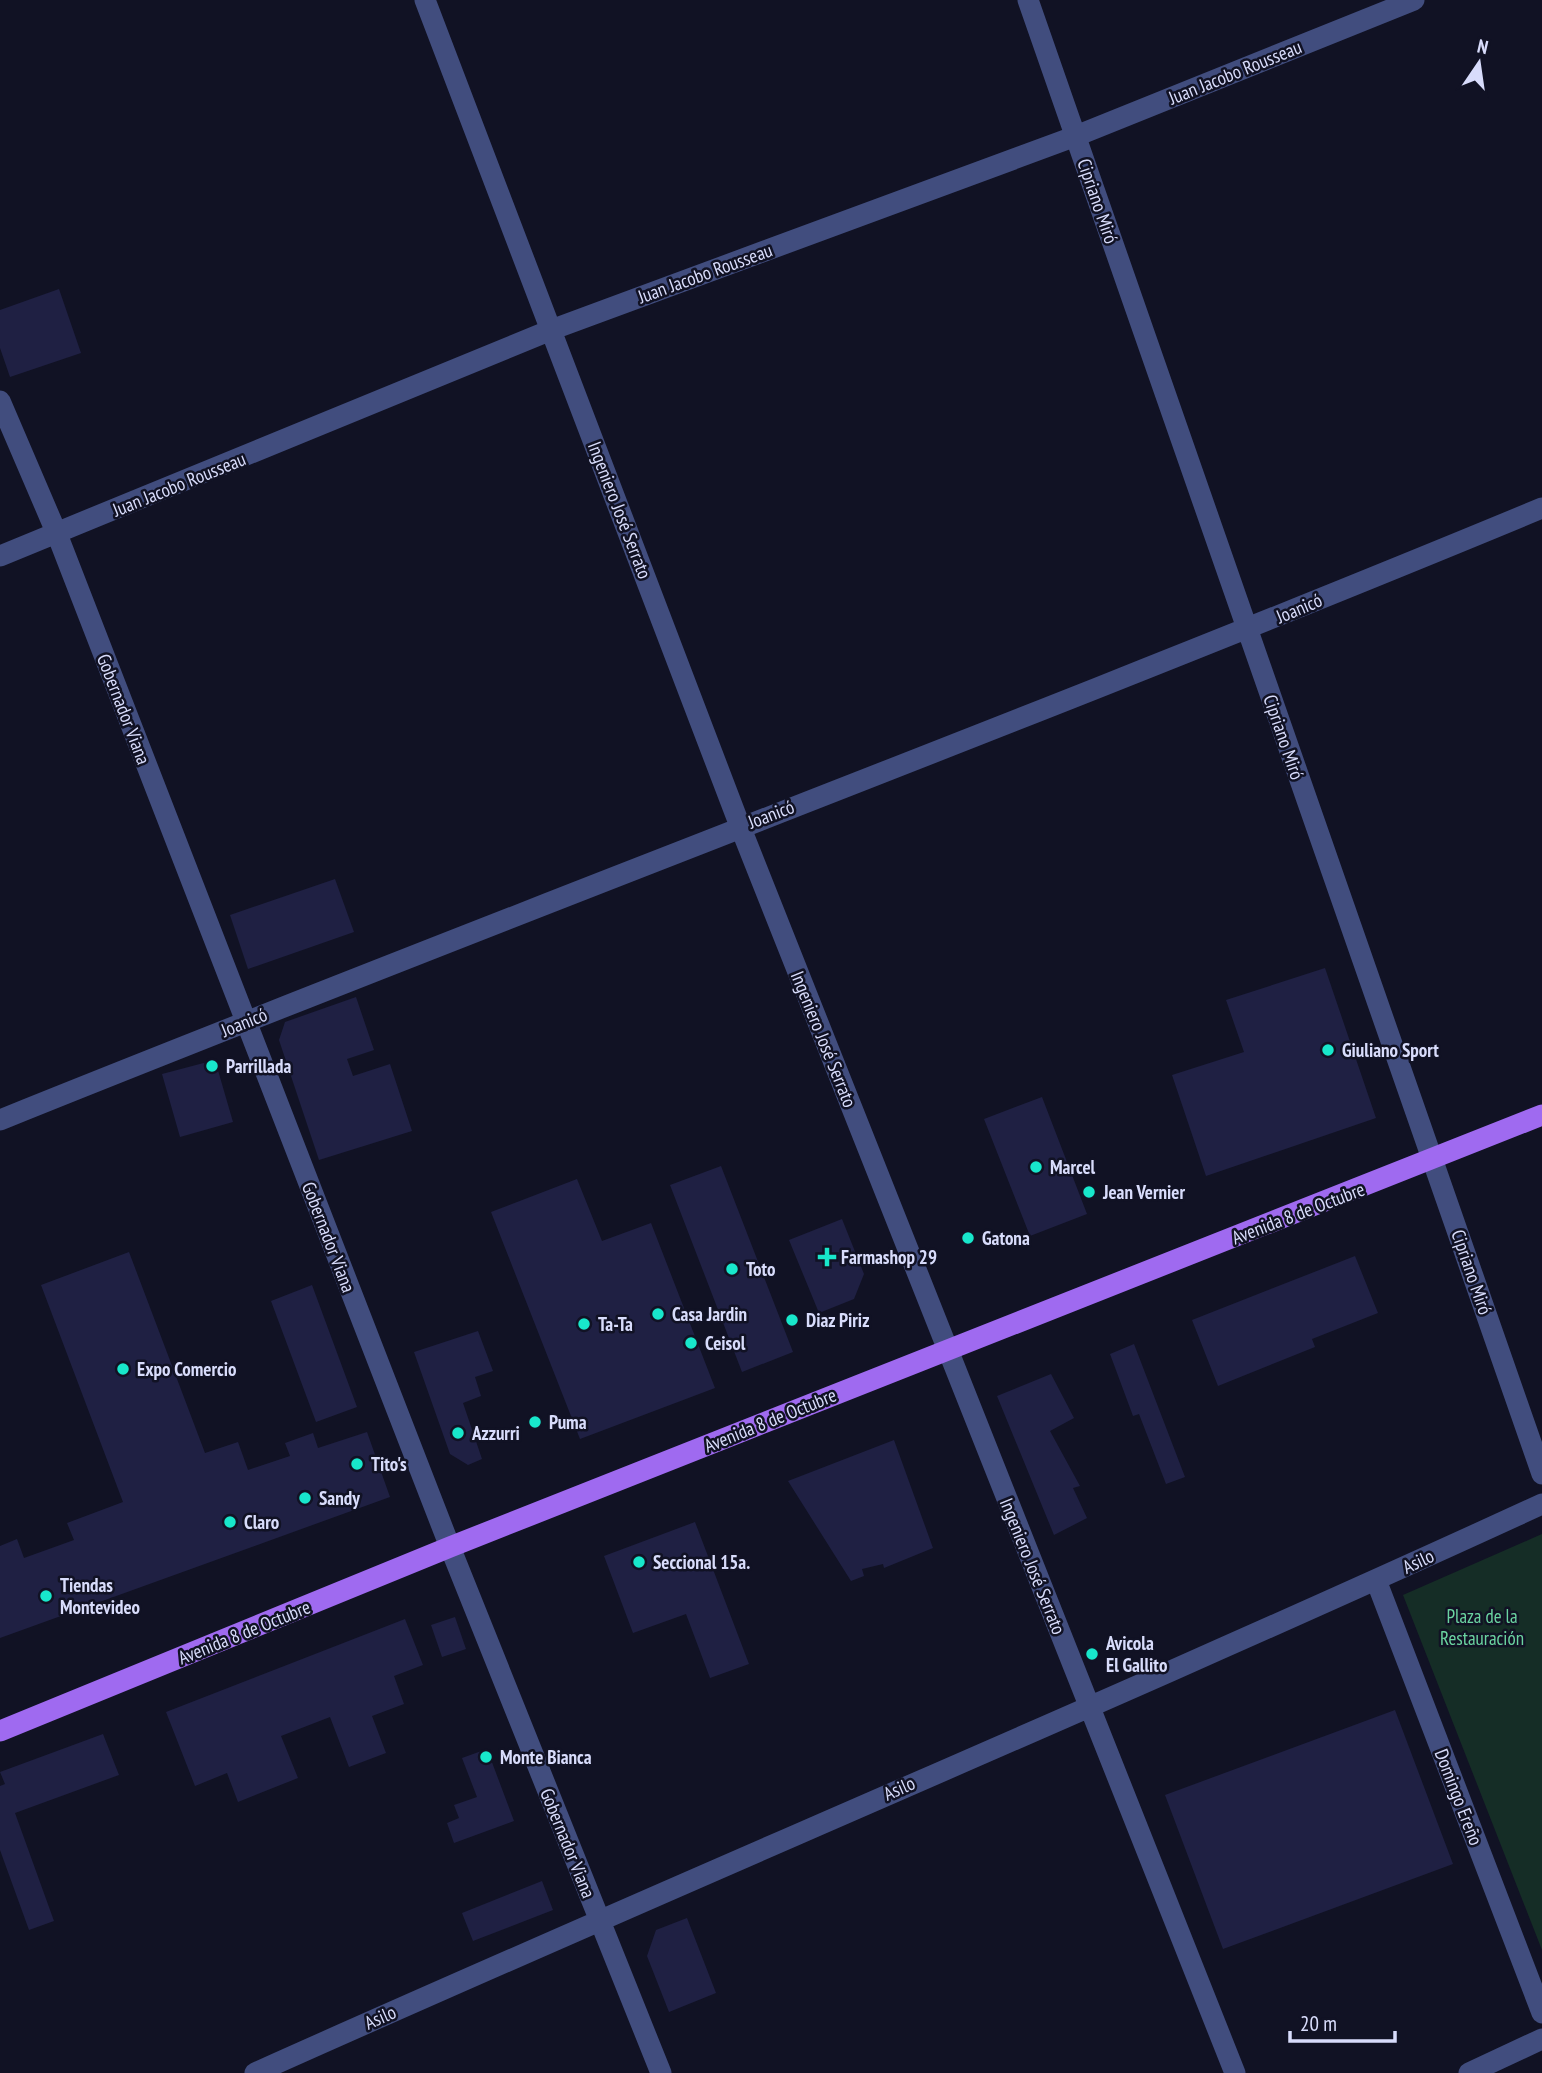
<svg xmlns="http://www.w3.org/2000/svg" width="1542" height="2073" viewBox="0 0 1542 2073" font-family="'PT Sans Narrow',sans-serif">
<style>
.green{fill:#152d26}
.building{fill:#1f2043}
.lines{fill:none;stroke-linecap:round;stroke-linejoin:round}
.minor{stroke:#414d7e;stroke-width:21}
.major{stroke:#9f6af0;stroke-width:21}
.poi-dot{fill:#18e7cb;stroke:#111224;stroke-width:2.5}
.labels{text-anchor:middle;stroke-width:5;stroke-linejoin:round;paint-order:stroke}
.street-label{font-size:19px;fill:#d8dcfb;stroke:#111224}
.poi-label{font-size:19px;font-weight:bold;fill:#d8dcfb;stroke:#111224;text-anchor:start}
.park-label{font-size:19px;fill:#6bd4a1;stroke:#111224}
</style>
<rect width="100%" height="100%" fill="#111224"/>
<path class="green" d="M1542,1534v416l-139,-355z"/>
<path class="building" d="M59,289l22,64 -71,24 -10,-29v-38z
M335,879l19,53 -106,37 -18,-54z
M1325,968l51,150 -170,58 -34,-101 72,-23 -18,-52z
M356,997l18,53 -27,9 6,17 37,-12 22,67 -93,29 -40,-120 6,-18z
M215,1060l18,62 -53,15 -18,-63z
M1042,1097l45,117 -57,22 -46,-117z
M721,1166l72,186 -51,20 -72,-187z
M577,1179l25,62 49,-18 64,165 -135,51 -89,-227z
M842,1219l22,55 -10,25 -35,14 -30,-73z
M129,1252l76,201 33,-11 10,28 42,-14 -5,-13 28,-10 5,15 49,-16 23,65 -390,141v-92l17,-7 7,19 50,-18 -7,-17 56,-21 -82,-217z
M1355,1256l23,57 -66,26 3,8 -97,39 -26,-66z
M312,1285l45,122 -41,15 -45,-121z
M478,1331l15,40 -18,6 6,19 -18,7 19,56 -14,6 -18,-11 -36,-102z
M1134,1344l51,133 -19,7 -27,-70 -6,2 -23,-62z
M1051,1374l23,44 -24,13 30,55 -7,2 14,30 -33,17 -57,-139z
M894,1440l39,108 -49,20 -1,-4 -21,5 2,7 -13,5 -63,-100z
M695,1522l54,142 -39,14 -24,-64 -53,19 -29,-77z
M455,1617l11,32 -24,8 -11,-32z
M405,1619l18,46 -29,11 10,28 -32,12 14,37 -37,14 -19,-50 -49,19 17,42 -60,24 -11,-29 -32,13 -29,-74z
M1395,1710l58,154 -230,85 -58,-154z
M103,1734l16,41 -104,38 39,108 -25,9 -29,-80v-64l5,-2 -5,-12z
M487,1749l27,72 -60,22 -7,-20 12,-5 -5,-13 23,-8 -15,-39z
M542,1881l11,29 -80,31 -11,-28z
M687,1918l29,75 -47,19 -22,-56 9,-26z"/>
<g class="lines">
<path class="minor" d="M425,0l315,826 495,1247
M1028,0l514,1474
M0,401l57,133 393,1013 211,526
M0,556l551,-226 525,-194 338,-136
M0,1120c513,-207 1031,-400 1542,-612
M1376,1580l166,433
M255,2073c428,-192 861,-373 1287,-569
M1469,2073l73,-34"/>
<path class="major" d="M0,1731l450,-184 1092,-432"/>
</g>
<g class="poi-dot">
<circle cx="1328" cy="1050" r="7"/>
<circle cx="212" cy="1066" r="7"/>
<circle cx="1036" cy="1167" r="7"/>
<circle cx="1089" cy="1192" r="7"/>
<circle cx="968" cy="1238" r="7"/>
<path d="M823.5 1246.5h7v7h7v7h-7v7h-7v-7h-7v-7h7z"/>
<circle cx="732" cy="1269" r="7"/>
<circle cx="658" cy="1314" r="7"/>
<circle cx="792" cy="1320" r="7"/>
<circle cx="584" cy="1324" r="7"/>
<circle cx="691" cy="1343" r="7"/>
<circle cx="123" cy="1369" r="7"/>
<circle cx="535" cy="1422" r="7"/>
<circle cx="458" cy="1433" r="7"/>
<circle cx="357" cy="1464" r="7"/>
<circle cx="305" cy="1498" r="7"/>
<circle cx="230" cy="1522" r="7"/>
<circle cx="639" cy="1562" r="7"/>
<circle cx="46" cy="1596" r="7"/>
<circle cx="1092" cy="1654" r="7"/>
<circle cx="486" cy="1757" r="7"/>
</g>
<g class="labels">
<g class="street-label">
<text transform="translate(1235 72) rotate(-22)" y="7">Juan Jacobo Rousseau</text>
<text transform="translate(1098 201) rotate(71)" y="7">Cipriano Miró</text>
<text transform="translate(705 273) rotate(-20)" y="7">Juan Jacobo Rousseau</text>
<text transform="translate(179 484) rotate(-22)" y="7">Juan Jacobo Rousseau</text>
<text transform="translate(620 510) rotate(69)" y="7">Ingeniero José Serrato</text>
<text transform="translate(1299 608) rotate(-23)" y="7">Joanicó</text>
<text transform="translate(124 709) rotate(69)" y="7">Gobernador Viana</text>
<text transform="translate(1284 737) rotate(71)" y="7">Cipriano Miró</text>
<text transform="translate(771 814) rotate(-21)" y="7">Joanicó</text>
<text transform="translate(244 1022) rotate(-22)" y="7">Joanicó</text>
<text transform="translate(824 1039) rotate(68)" y="7">Ingeniero José Serrato</text>
<text transform="translate(1298 1213) rotate(-21)" y="7">Avenida 8 de Octubre</text>
<text transform="translate(329 1237) rotate(69)" y="7">Gobernador Viana</text>
<text transform="translate(1472 1272) rotate(71)" y="7">Cipriano Miró</text>
<text transform="translate(770 1420) rotate(-22)" y="7">Avenida 8 de Octubre</text>
<text transform="translate(1418 1561) rotate(-25)" y="7">Asilo</text>
<text transform="translate(1033 1566) rotate(68)" y="7">Ingeniero José Serrato</text>
<text transform="translate(244 1632) rotate(-22)" y="7">Avenida 8 de Octubre</text>
<text transform="translate(899 1788) rotate(-24)" y="7">Asilo</text>
<text transform="translate(1459 1797) rotate(69)" y="7">Domingo Ereño</text>
<text transform="translate(568 1843) rotate(68)" y="7">Gobernador Viana</text>
<text transform="translate(380 2017) rotate(-24)" y="7">Asilo</text>
</g>
<g class="poi-label">
<text x="1342" y="1057">Giuliano Sport</text>
<text x="226" y="1073">Parrillada</text>
<text x="1050" y="1174">Marcel</text>
<text x="1103" y="1199">Jean Vernier</text>
<text x="982" y="1245">Gatona</text>
<text x="841" y="1264">Farmashop 29</text>
<text x="746" y="1276">Toto</text>
<text x="672" y="1321">Casa Jardin</text>
<text x="806" y="1327">Diaz Piriz</text>
<text x="598" y="1331">Ta-Ta</text>
<text x="705" y="1350">Ceisol</text>
<text x="137" y="1376">Expo Comercio</text>
<text x="549" y="1429">Puma</text>
<text x="472" y="1440">Azzurri</text>
<text x="371" y="1471">Tito's</text>
<text x="319" y="1505">Sandy</text>
<text x="244" y="1529">Claro</text>
<text x="653" y="1569">Seccional 15a.</text>
<text x="60" y="1592">Tiendas<tspan x="60" dy="22">Montevideo</tspan></text>
<text x="1106" y="1650">Avicola<tspan x="1106" dy="22">El Gallito</tspan></text>
<text x="500" y="1764">Monte Bianca</text>
</g>
<g class="park-label">
<text x="1482" y="1623">Plaza de la<tspan x="1482" dy="22">Restauración</tspan></text>
</g>
</g>
<g transform="translate(1479 63) rotate(13)" stroke="#111224" stroke-width="5" paint-order="stroke">
<path d="M0-5L12 26L0 18L-12 26Z" fill="#d8dcfb"/>
<text y="-10" font-size="19" font-weight="bold" text-anchor="middle" fill="#d8dcfb">N</text>
</g>
<path d="M1290 2031v10h105v-10" fill="none" stroke="#d8dcfb" stroke-width="3.5"/>
<text x="1300" y="2031" font-size="21" fill="#d8dcfb" stroke="#111224" stroke-width="5" paint-order="stroke">20 m</text>
</svg>
